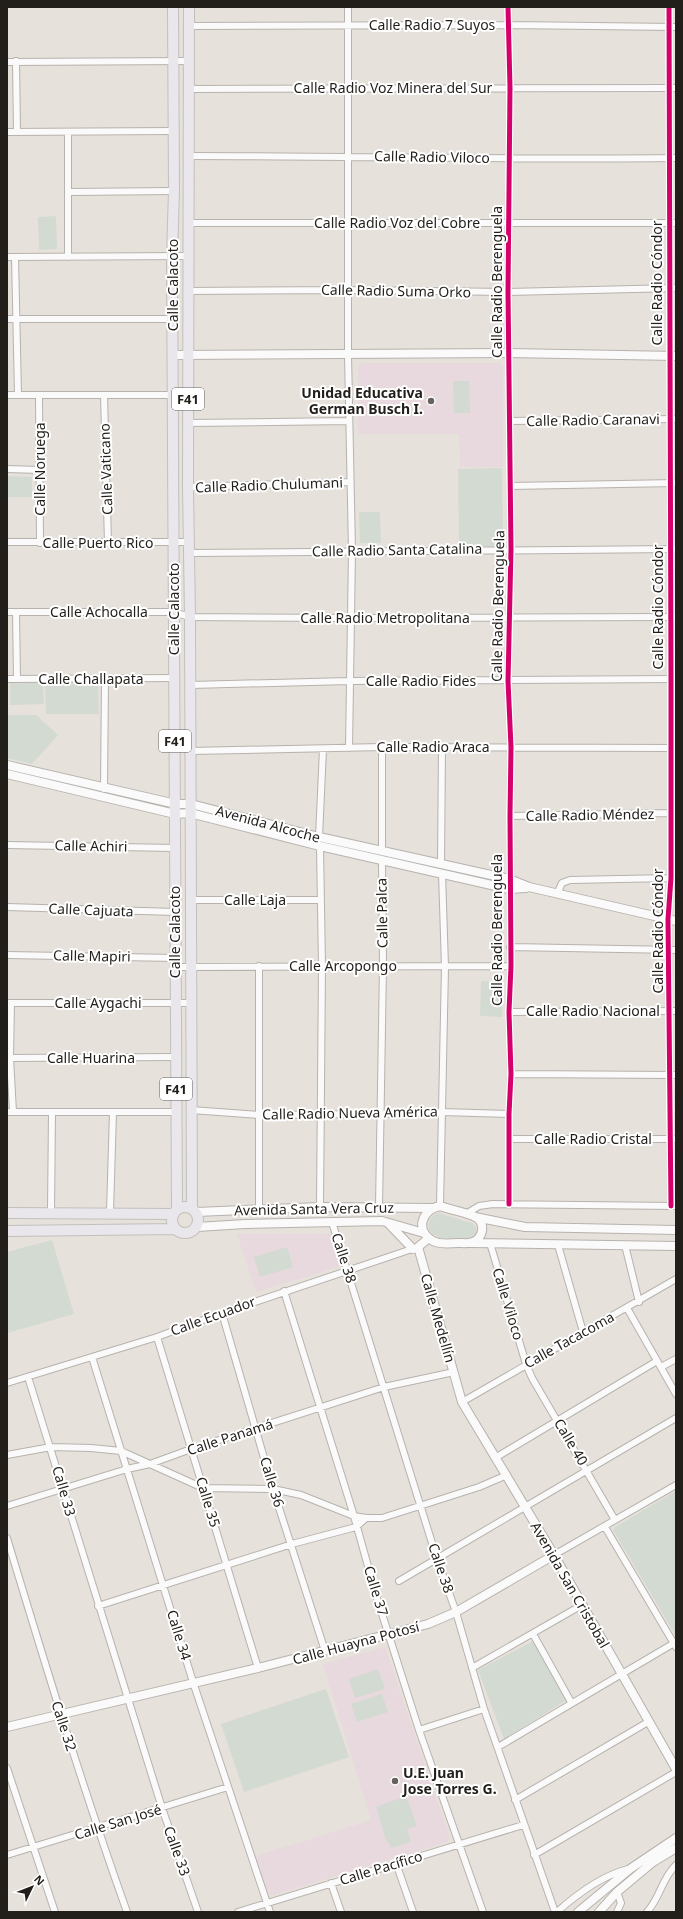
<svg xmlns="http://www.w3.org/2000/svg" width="683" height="1919" viewBox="0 0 683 1919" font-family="'Noto Sans',sans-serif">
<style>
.education{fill:#e7d9de}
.green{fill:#d3dad1}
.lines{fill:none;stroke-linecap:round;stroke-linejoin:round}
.minor-casing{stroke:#b7b2ad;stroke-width:8}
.tertiary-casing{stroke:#b7b2ad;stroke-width:10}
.primary-casing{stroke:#c2bfbc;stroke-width:12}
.minor{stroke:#fbfafa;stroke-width:6}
.tertiary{stroke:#fbfafa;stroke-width:8}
.primary{stroke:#eae7ec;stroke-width:10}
.cycleway-casing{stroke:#fff;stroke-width:8}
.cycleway{stroke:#d6006c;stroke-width:5}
.poi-dot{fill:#67625e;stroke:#fff;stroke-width:1.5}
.labels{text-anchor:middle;stroke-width:4;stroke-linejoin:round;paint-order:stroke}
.shield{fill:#fff;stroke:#64625f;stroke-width:1}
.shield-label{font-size:13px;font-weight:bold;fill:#221e1a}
.street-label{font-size:14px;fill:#221e1a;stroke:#fff}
.poi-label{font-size:14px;font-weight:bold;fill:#221e1a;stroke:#fff;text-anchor:end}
</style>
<rect width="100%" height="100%" fill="#e7e1db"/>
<path class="education" d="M361,363h139l3,4v100h-43l-1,-33h-101v-66z
M237,1234h94l10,32 -85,26z
M385,1647l65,191 -3,4 -173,53 -6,-2 -12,-37 115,-36 -48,-156z"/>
<path class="green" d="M56,216l1,33 -18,1 -1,-33z
M453,381h16l1,32h-16z
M502,468l1,78h-44l-1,-77z
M7,476l25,1v20h-25z
M359,512h21l1,31h-21z
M10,683h33l1,21 -34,1z
M45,683h53l1,31h-53z
M7,715h29l22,20 -26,29 -25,-6z
M481,981l22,1 -1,35 -22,-1z
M438,1213l34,10 4,4v6l-7,5h-30l-10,-7c-2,-9 1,-14 9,-18z
M52,1240l22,74 -67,19v-81z
M287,1247l6,20 -33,10 -6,-20z
M676,1491v145l-63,-106 2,-3z
M533,1641l34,59 -63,39 -26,-69z
M378,1669l7,20 -30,9 -6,-19z
M326,1689l23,68 -105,35 -23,-68z
M382,1694l6,18 -31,10 -6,-18z
M406,1796l11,30 -10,3 4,13 -20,6 -3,-7h-2l-10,-34z"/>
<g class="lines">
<defs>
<path id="minor" d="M348,7v348l4,196 -3,197
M508,7l2,81 -2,204 3,257 -3,132 3,66 -1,69 1,150 -2,46 2,62 -2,40v90
M669,7l2,672v199l-3,41 3,287
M188,26l321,-1 167,2
M16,61l1,71
M7,62l182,-1
M189,89l487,-1
M7,132l167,-1
M68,132v125
M189,156c162,0 325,4 487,2
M69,192l105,-1
M189,223h487
M7,257l181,-1
M15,257l3,138
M188,291l161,-1 159,2 168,-4
M7,319h166
M7,395h167
M39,395l1,148
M104,395l4,148
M510,421l166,-2
M188,423l161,-2
M7,469l33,1
M510,486l166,-3
M188,487l162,-5
M7,542h182
M189,553l487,-4
M7,612h166l17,5 161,1 325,-1
M16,612l1,67
M7,679l168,-1
M191,685l158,-4 327,-2
M190,751l192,-4 294,1
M104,789l1,-109
M510,816l160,-3
M319,837l4,-88
M7,845l168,3
M320,846l2,120 -2,241
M382,851v-104
M441,864l1,-117
M557,894l5,-11 8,-3 101,-2
M190,900h130
M7,907l169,5
M510,947l166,3
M7,955l169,3
M259,966v244
M176,967l335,-1
M7,1003h183
M11,1003l-1,55 3,54
M509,1012l167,-1
M7,1058l169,-1
M511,1074l165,1
M191,1110l68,5 122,-1 61,-2 67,2
M7,1112h169
M510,1139h166
M440,1206l5,-239 -3,-94
M379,1207l4,-241 -1,-106
M51,1212l1,-100
M110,1212l3,-100
M466,1214l13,-8 14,-2 183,2
M332,1222l105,337 19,53 28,97 71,203
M490,1243l36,121 6,14 83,142
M558,1245l25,87
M625,1245l14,57
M284,1291l70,225 22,79 43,135 64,182
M627,1308l49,86
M222,1313l51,176 52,162
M157,1337l101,331
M92,1357l101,325 77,230
M661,1367l15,-8
M28,1377l134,431 36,104
M7,1383l150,-46 65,-24 193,-65
M462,1402l214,-123
M7,1455l44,-8 40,1 30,3 82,37 70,1 28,6 53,21 12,2h16l97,-31 28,-12
M495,1458l162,-97
M7,1506l120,-37 23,-5 41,-15 193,-62 70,-15
M605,1527l71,120
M7,1538c38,126 76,251 120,374
M554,1555l122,-70
M399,1581l277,-163
M98,1606l194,-62 64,-17 10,-9
M533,1634l38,68
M472,1668l110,-63
M419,1730l65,-21
M498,1747l178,-105
M7,1768l48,144
M515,1800l133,-78
M7,1855l221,-68
M534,1855l142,-83
M396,1863l17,49
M331,1883l10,29
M617,1892l4,11 -4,9
M238,1912l285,-87
M557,1912c20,-18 44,-36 71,-43
M647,1912c13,-14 15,-34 29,-47"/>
<path id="tertiary" d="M174,355l334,-2 168,3
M7,765l169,39h15l128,33 190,42 20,8 147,34
M7,774l168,40 15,-1 130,33 189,43 17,-1
M440,1206c11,4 26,6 36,11 10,7 7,21 -3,25 -5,2 -11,1 -15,1 -8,0 -18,2 -25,-2 -18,-10 -12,-31 7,-35z
M196,1212l124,-5 113,1
M475,1217l50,10 151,3
M388,1223l25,26
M197,1227l48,-3 137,-3 42,12
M429,1238l-11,9 44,155 92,153 122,214
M471,1243l205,3
M7,1727l251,-59 170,-44 28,-12 98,-57
M578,1912l52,-43 46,-31
M599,1912l18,-20 36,-30 23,-14"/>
<path id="primary" d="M173,7l1,184 -2,65 5,954
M189,7l-1,480 2,130 2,592
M172 1220a13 13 0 1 1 26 0a13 13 0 1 1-26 0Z
M7,1213l167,1
M7,1231l168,-2"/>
</defs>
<use href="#minor" class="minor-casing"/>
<use href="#tertiary" class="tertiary-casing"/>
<use href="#primary" class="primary-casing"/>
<use href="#minor" class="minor"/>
<use href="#tertiary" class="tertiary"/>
<use href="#primary" class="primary"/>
<defs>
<path id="cycleway" d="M508,7l2,81 -2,204 3,257 -3,132 3,66 -1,69 1,150 -2,46 2,62 -2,40v90
M669,7l2,672v199l-3,41 3,287"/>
</defs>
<use href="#cycleway" class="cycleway-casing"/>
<use href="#cycleway" class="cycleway"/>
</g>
<g class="poi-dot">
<circle cx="431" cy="401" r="4"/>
<circle cx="395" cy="1781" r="4"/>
</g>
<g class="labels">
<g class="shield">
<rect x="172" y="388" width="32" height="22" rx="3"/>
<rect x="159" y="730" width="32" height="22" rx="3"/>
<rect x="160" y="1078" width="32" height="22" rx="3"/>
</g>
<g class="shield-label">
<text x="188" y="404">F41</text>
<text x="175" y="746">F41</text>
<text x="176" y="1094">F41</text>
</g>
<g class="street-label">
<text x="432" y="30">Calle Radio 7 Suyos</text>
<text x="393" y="93">Calle Radio Voz Minera del Sur</text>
<text transform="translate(432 157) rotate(1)" y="5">Calle Radio Viloco</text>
<text x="397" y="228">Calle Radio Voz del Cobre</text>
<text transform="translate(497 282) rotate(-90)" y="5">Calle Radio Berenguela</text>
<text transform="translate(657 283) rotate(-90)" y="5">Calle Radio Cóndor</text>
<text transform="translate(173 285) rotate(-90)" y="5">Calle Calacoto</text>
<text transform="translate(396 291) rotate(1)" y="5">Calle Radio Suma Orko</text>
<text transform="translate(593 420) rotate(-1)" y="5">Calle Radio Caranavi</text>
<text transform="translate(40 469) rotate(-90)" y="5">Calle Noruega</text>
<text transform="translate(106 469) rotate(-92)" y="5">Calle Vaticano</text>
<text transform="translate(269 485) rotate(-2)" y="5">Calle Radio Chulumani</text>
<text x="98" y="548">Calle Puerto Rico</text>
<text transform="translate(397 550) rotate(-1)" y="5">Calle Radio Santa Catalina</text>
<text transform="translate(498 606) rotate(-89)" y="5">Calle Radio Berenguela</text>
<text transform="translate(658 607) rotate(-90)" y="5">Calle Radio Cóndor</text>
<text transform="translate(174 609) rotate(-90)" y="5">Calle Calacoto</text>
<text x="99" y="617">Calle Achocalla</text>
<text x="385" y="623">Calle Radio Metropolitana</text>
<text x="91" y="684">Calle Challapata</text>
<text x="421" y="686">Calle Radio Fides</text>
<text x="433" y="752">Calle Radio Araca</text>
<text transform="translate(590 815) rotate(-1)" y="5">Calle Radio Méndez</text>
<text transform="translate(268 824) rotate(15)" y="5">Avenida Alcoche</text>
<text transform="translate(91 846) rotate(1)" y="5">Calle Achiri</text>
<text x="255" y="905">Calle Laja</text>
<text transform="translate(91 910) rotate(2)" y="5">Calle Cajuata</text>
<text transform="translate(382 913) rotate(-91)" y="5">Calle Palca</text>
<text transform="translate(497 930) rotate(-90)" y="5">Calle Radio Berenguela</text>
<text transform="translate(658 931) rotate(-90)" y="5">Calle Radio Cóndor</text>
<text transform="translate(175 932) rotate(-90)" y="5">Calle Calacoto</text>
<text transform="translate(92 956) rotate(1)" y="5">Calle Mapiri</text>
<text x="343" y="971">Calle Arcopongo</text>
<text x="98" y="1008">Calle Aygachi</text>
<text x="593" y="1016">Calle Radio Nacional</text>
<text x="91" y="1063">Calle Huarina</text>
<text transform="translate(350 1113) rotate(-1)" y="5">Calle Radio Nueva América</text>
<text x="593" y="1144">Calle Radio Cristal</text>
<text transform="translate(314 1209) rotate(-1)" y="5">Avenida Santa Vera Cruz</text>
<text transform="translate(344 1258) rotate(72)" y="5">Calle 38</text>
<text transform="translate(508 1304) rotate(73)" y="5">Calle Viloco</text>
<text transform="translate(213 1316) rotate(-20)" y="5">Calle Ecuador</text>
<text transform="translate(438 1318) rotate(74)" y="5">Calle Medellín</text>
<text transform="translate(569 1340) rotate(-29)" y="5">Calle Tacacoma</text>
<text transform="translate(230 1437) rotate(-18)" y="5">Calle Panamá</text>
<text transform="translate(571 1442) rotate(59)" y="5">Calle 40</text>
<text transform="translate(272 1482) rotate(73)" y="5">Calle 36</text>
<text transform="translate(64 1491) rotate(74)" y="5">Calle 33</text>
<text transform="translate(208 1502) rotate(73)" y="5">Calle 35</text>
<text transform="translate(441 1568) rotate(71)" y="5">Calle 38</text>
<text transform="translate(570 1585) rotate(60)" y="5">Avenida San Cristobal</text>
<text transform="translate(376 1591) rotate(73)" y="5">Calle 37</text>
<text transform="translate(179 1635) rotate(73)" y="5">Calle 34</text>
<text transform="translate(356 1643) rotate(-15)" y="5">Calle Huayna Potosí</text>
<text transform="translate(64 1726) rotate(72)" y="5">Calle 32</text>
<text transform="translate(118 1822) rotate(-17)" y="5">Calle San José</text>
<text transform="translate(177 1851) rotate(70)" y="5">Calle 33</text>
<text transform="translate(381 1868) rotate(-17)" y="5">Calle Pacífico</text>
</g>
<g class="poi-label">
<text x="423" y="398">Unidad Educativa<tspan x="423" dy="16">German Busch I.</tspan></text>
<text x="403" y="1778" text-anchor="start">U.E. Juan<tspan x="403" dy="16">Jose Torres G.</tspan></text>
</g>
</g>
<rect width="683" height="1919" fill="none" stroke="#221e1a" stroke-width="16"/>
<g transform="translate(32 1887) rotate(47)" stroke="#ffffff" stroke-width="3" paint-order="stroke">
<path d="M0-3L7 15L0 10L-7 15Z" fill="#221e1a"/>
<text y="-6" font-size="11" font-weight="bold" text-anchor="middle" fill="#221e1a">N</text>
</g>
</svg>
